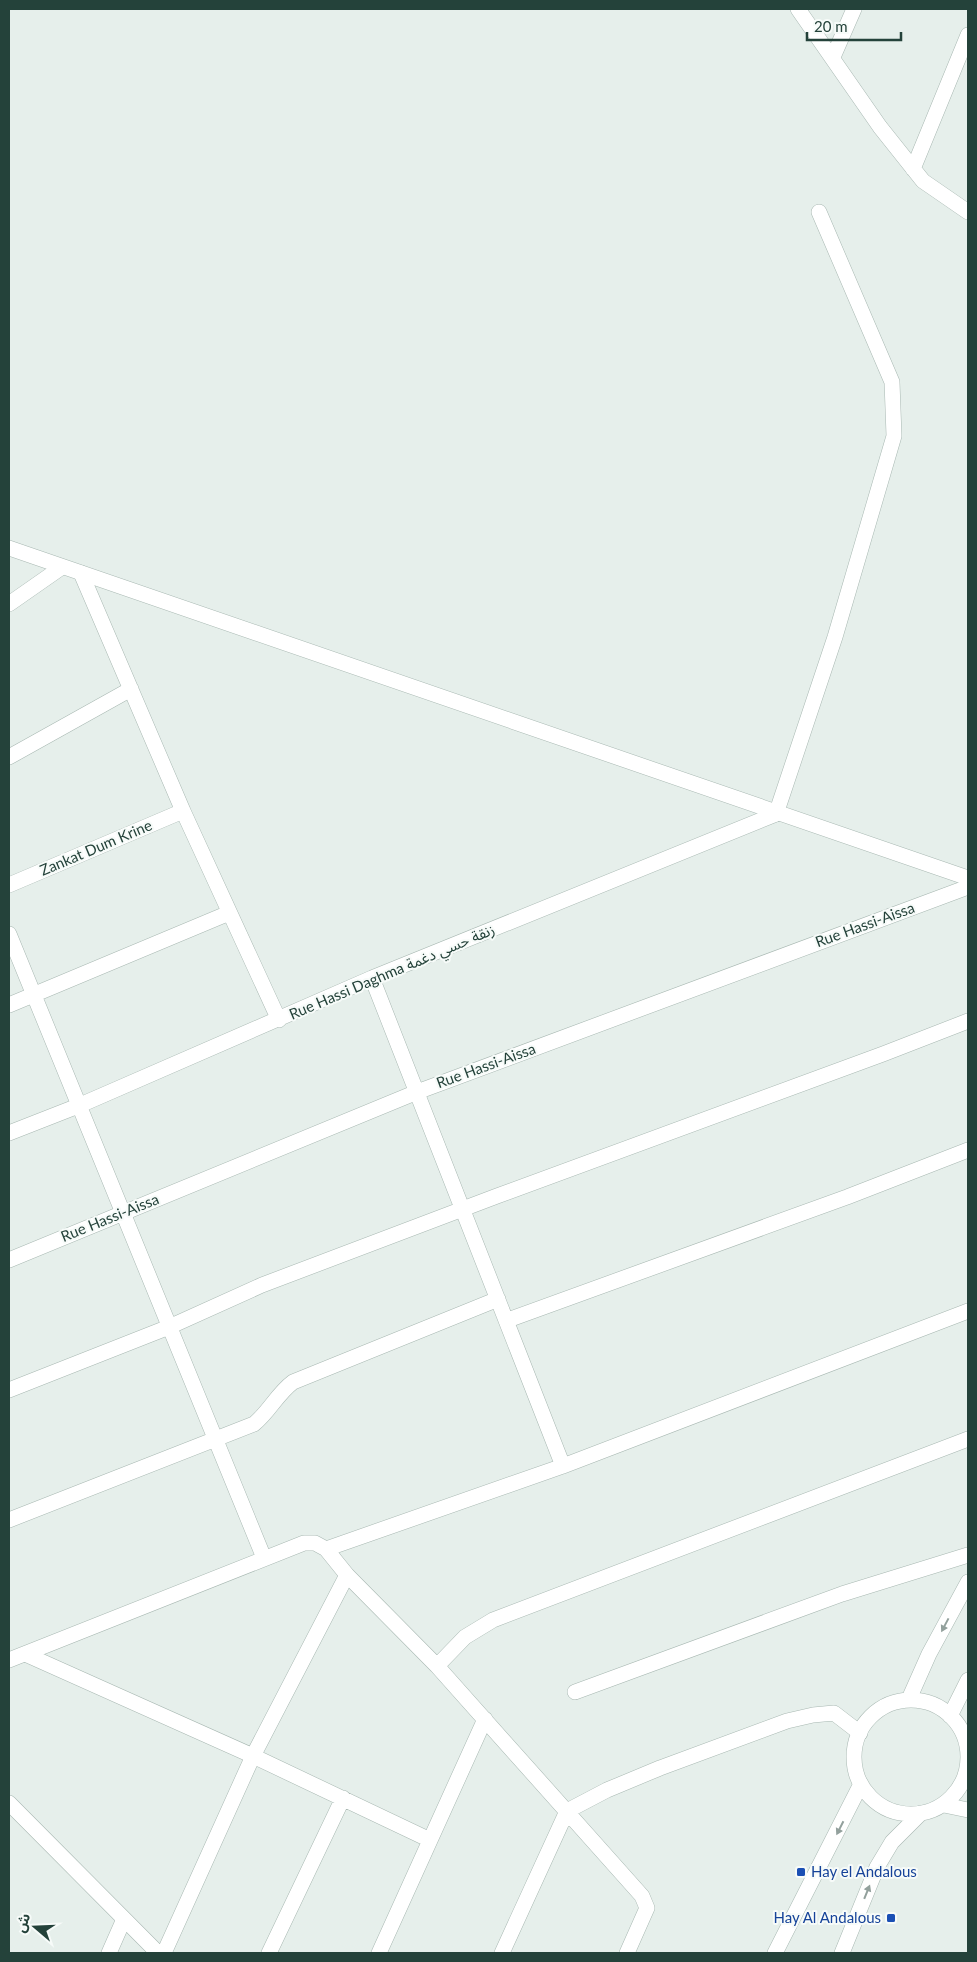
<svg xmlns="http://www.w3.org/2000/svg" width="977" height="1962" viewBox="0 0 977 1962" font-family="Lato,'Noto Sans Arabic',sans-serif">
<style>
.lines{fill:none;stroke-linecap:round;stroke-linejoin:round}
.service-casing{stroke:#a8b8b2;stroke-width:16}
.minor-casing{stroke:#a8b8b2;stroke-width:16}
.tertiary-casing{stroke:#a8b8b2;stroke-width:16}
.service{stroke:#fff;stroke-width:15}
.minor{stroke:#fff;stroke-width:15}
.tertiary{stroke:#fff;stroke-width:15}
.oneway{fill:#92a09c}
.transit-dot{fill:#1a4fb4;stroke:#f7fbf9;stroke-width:2}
.labels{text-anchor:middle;stroke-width:4;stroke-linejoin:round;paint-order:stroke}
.street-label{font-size:15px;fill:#24423a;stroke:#f7fbf9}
.transit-label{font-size:15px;fill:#164399;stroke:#f7fbf9;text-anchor:start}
</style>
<rect width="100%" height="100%" fill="#e6efeb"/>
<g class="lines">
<defs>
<path id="service" d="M776,814l59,-177 59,-201 -2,-54 -73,-170"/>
<path id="minor" d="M798,9l82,118 43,54 45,31
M833,57l21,-48
M913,169l55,-134
M81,573l102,238 96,209
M9,604l53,-37
M9,757l122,-68
M9,885l174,-74
M9,934l255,624
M372,978l191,488
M9,1005l220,-92
M9,1133l69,-27 294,-128 404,-164
M9,1260l408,-168 551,-205
M508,1320l339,-123 121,-47
M9,1390l160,-63 93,-42 235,-89 386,-142 85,-33
M9,1520l245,-96c15,-12 23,-30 39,-42l205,-83
M326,1549l21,26 90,91 205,230 5,12 -20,45
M25,1654l228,102 177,84
M9,1660l295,-117h11l11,6 237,-83 405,-155
M437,1666l28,-29 28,-17 475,-181
M575,1692l267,-98 126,-39
M9,1803l149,150
M109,1953l15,-34
M164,1953l89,-197 94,-181
M269,1953l74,-155
M379,1953l106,-234
M502,1953l65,-142 40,-21 53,-22 127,-47 26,-6 21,-2 26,20"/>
<path id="tertiary" d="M9,548l959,330
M909,1699l20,-45 39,-72
M854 1757a57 57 0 1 1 114 0a57 57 0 1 1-114 0Z
M950,1716l18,-36
M944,1805l24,5
M775,1953l86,-169
M842,1953l35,-86 15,-25 29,-29"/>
</defs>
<use href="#service" class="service-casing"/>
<use href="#minor" class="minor-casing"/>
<use href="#tertiary" class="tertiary-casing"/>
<use href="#service" class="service"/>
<use href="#minor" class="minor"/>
<use href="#tertiary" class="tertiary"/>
</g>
<defs><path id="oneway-solid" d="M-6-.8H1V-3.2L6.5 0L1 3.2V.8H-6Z" transform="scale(1.25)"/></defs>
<g class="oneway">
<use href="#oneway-solid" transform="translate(945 1625) rotate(118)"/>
<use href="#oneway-solid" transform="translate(840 1828) rotate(117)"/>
<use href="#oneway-solid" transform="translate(867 1892) rotate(-68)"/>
</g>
<g class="transit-dot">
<rect x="796" y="1867" width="10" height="10" rx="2.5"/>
<rect x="886" y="1913" width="10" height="10" rx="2.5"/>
</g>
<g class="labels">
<g class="street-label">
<text transform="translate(96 848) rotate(-23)" y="5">Zankat Dum Krine</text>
<text transform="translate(865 925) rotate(-20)" y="5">Rue Hassi-Aissa</text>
<text transform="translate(392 972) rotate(-23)" y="5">Rue Hassi Daghma زنقة حسي دغمة</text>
<text transform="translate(486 1066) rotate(-20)" y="5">Rue Hassi-Aissa</text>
<text transform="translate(110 1218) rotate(-22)" y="5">Rue Hassi-Aissa</text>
</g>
<g class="transit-label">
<text x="811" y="1877">Hay el Andalous</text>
<text x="881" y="1923" text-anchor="end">Hay Al Andalous</text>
</g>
</g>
<rect width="977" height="1962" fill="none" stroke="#24423a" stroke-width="20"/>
<g transform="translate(35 1927) rotate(289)" stroke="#f7fbf9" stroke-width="4" paint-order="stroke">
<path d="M0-4L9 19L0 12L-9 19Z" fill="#24423a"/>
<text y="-8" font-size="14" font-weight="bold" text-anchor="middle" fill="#24423a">ش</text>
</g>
<path d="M807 32v8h94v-8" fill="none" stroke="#24423a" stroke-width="2.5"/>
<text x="814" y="32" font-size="15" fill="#24423a" stroke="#f7fbf9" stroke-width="4" paint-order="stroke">20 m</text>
</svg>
